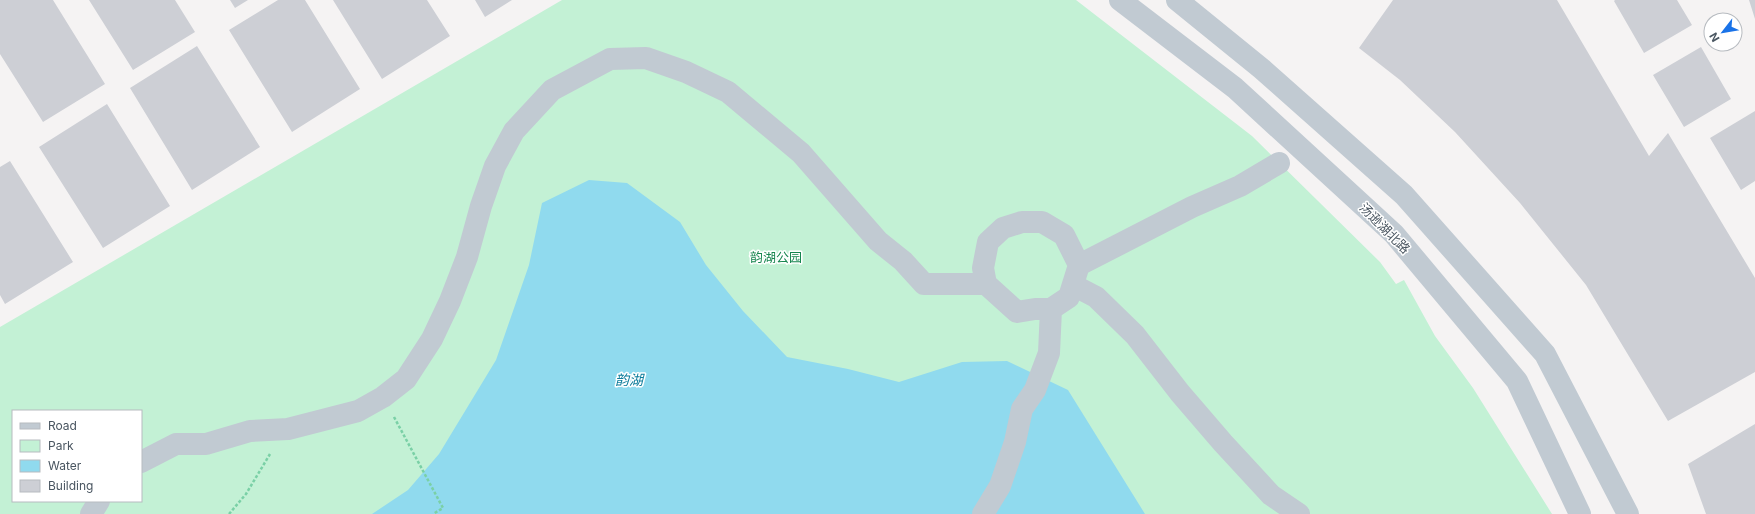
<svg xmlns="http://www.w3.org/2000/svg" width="1755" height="514" viewBox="0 0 1755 514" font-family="Inter,'Noto Sans SC',sans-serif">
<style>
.green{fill:#c3f1d5;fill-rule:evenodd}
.water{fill:#90daee}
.building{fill:#cdcfd5}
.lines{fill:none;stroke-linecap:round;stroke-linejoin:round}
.path{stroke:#7ad0a6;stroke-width:2.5;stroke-dasharray:3 2;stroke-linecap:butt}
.minor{stroke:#c1cad2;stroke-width:22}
.labels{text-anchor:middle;stroke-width:3;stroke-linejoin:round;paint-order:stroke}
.street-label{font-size:13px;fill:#4a5661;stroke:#fff}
.park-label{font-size:13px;fill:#17864f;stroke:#fff}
.water-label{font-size:14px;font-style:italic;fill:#0c7c9b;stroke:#fff}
</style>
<rect width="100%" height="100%" fill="#f5f3f3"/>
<path class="green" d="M562,0h514l176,136 128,126 16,22 8,-4 31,56 38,52 79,126h-1552v-187zM13,411h128v90h-128z"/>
<path class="water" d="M589,180l38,3 53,39 26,43 37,46 44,46 61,12 51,13 63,-20 45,-1 61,29 77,124h-773l36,-24 31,-36 57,-94 33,-95 13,-62z"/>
<path class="building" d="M0,0h53l52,84 -62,38 -43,-68z
M89,0h86l20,32 -62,38z
M230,0h18l-13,8z
M278,0h27l55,89 -68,43 -63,-102z
M333,0h94l23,36 -68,43z
M475,0h37l-27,17z
M1393,0h164l92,156 19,-23 87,145v94l-87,49 -82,-136 -66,-82 -65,-71 -55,-52 -41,-32z
M1615,0h62l15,25 -48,28 -30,-52z
M1749,0h6v19z
M197,46l63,101 -68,43 -62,-102z
M1701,47l30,52 -47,28 -31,-52z
M107,104l63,102 -67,42 -64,-101z
M1755,111v70l-14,9 -31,-52z
M10,161l63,101 -68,42 -5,-9v-128z
M1755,424v90h-49l-18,-50z"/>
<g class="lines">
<path class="path" d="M394,417l49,91 -10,6
M229,514l17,-20 24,-40"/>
<path class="minor" d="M1120,0l115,88 159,146 123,147 63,133
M1177,0l85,69 142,126 141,159 83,160
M986,284l31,28 18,-3h16
M1073,285l23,12 39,38 45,58 43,50 48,52 28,19
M141,462l35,-18h30l44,-13 38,-2 70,-18 25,-14 23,-18 26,-40 18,-38 17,-44 14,-51 14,-40 19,-35 38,-41 58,-31 36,-1 40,14 42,20 73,61 77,88 25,20 21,23h62l-3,-16 5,-26 15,-14 19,-6h20l22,13 15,30
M91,514l8,-13
M983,514l17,-28 15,-44 7,-33 13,-19 14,-37 2,-44 18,-12 10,-32 113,-58 48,-21 39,-23"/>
</g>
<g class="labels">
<g class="street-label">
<text transform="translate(1385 228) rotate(45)" y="5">汤逊湖北路</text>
</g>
<g class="park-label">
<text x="776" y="262">韵湖公园</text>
</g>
<g class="water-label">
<text x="629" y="385">韵湖</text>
</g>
</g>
<rect x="12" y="410" width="130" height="92" fill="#ffffff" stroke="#b7bbc0"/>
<rect x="20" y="423" width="20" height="6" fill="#c1cad2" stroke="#b7bbc0"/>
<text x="48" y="430" font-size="12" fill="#4a5661">Road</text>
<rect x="20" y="440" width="20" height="12" fill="#c3f1d5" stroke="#b7bbc0"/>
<text x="48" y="450" font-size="12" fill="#4a5661">Park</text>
<rect x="20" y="460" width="20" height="12" fill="#90daee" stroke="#b7bbc0"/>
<text x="48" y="470" font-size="12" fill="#4a5661">Water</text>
<rect x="20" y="480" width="20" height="12" fill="#cdcfd5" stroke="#b7bbc0"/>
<text x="48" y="490" font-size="12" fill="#4a5661">Building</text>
<g transform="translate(1723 32) rotate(239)"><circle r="19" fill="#ffffff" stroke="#b7bbc0"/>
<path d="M0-3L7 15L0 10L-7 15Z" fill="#1a73e8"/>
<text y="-6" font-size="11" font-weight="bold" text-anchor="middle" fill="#4a5661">N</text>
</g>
</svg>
